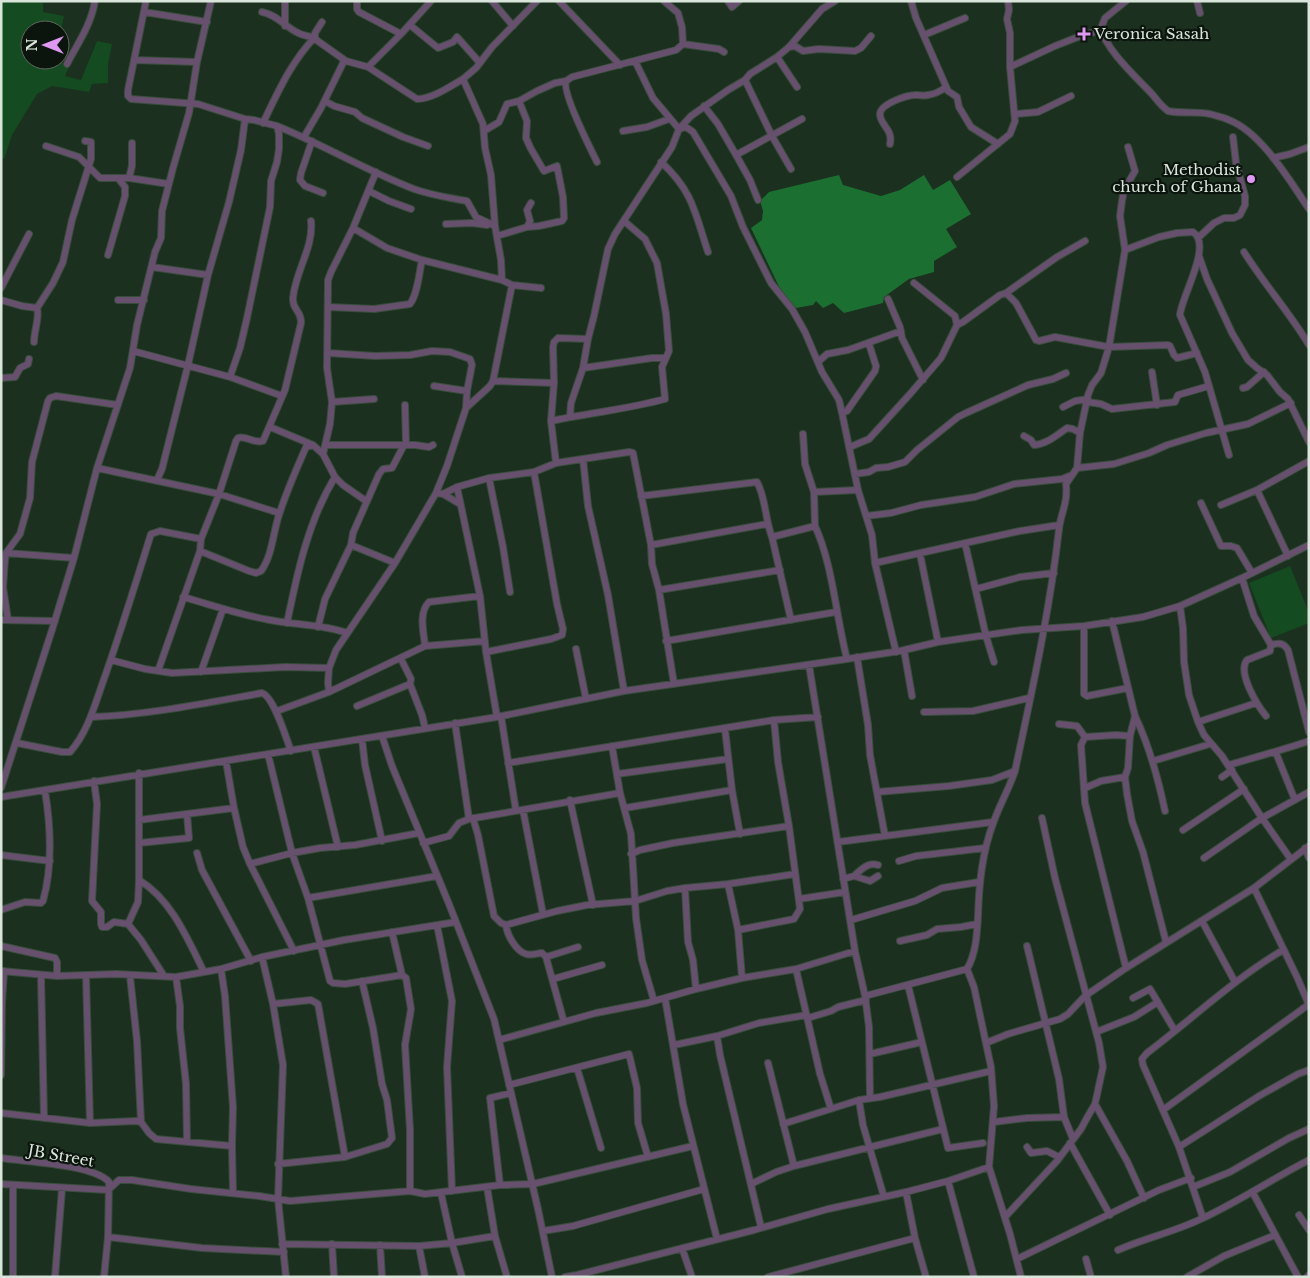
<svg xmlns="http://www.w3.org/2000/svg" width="1310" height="1278" viewBox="0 0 1310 1278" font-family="'Libre Baskerville',serif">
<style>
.green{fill:#144b21}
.forest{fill:#1b6f31}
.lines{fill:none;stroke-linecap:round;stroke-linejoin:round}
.minor-casing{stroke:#394d3c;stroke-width:8}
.minor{stroke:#67506e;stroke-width:6}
.poi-dot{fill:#de98f2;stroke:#0c150d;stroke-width:2}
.labels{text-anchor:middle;stroke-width:4.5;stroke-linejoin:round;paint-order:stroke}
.poi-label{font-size:15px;fill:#d9e5da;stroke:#0c150d;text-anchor:start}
.street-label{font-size:15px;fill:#d9e5da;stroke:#0c150d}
</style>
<rect width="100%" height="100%" fill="#1b301e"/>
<path class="green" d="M1,1h42v11l21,4 -4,18v-4h-30v30c14,0 28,-2 39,7l-4,9 16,4 16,-39 15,3 -4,20v19l-16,1 -3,8 -37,-6 -15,8 -25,41 -8,24 -3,-1z
M1290,566l19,47v10l-38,15 -22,-55z"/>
<path class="forest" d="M839,175l4,10 38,11 19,-6 24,-15 9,15 17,-10 21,34 -25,15 11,18 -23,14v11l-25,7 -25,18 -1,6 -39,10 -11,-10 -10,5 -7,-7 -3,4 -17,3 -14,-15 -31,-65 11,-8 1,-9 -3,-10 9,-9z"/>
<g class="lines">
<defs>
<path id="minor" d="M146,1l-18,89v6l3,3 67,5 47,15 9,1 23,6 2,8v15l-2,13 -6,19 -1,26 -23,111 -7,30 -10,29
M285,1v25
M357,1v8l2,3 42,22
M492,1l21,25
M559,1l61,64
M664,1l14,12 4,14 1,17
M728,1l4,6 7,-6
M911,1l5,17 32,73 9,6 2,10 12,20 27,17
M1126,1l-21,17 -4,10c4,21 36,50 51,66 5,6 9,12 16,17 14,3 28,0 42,3 6,2 13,3 19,6 32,12 61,61 80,89
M1197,1l3,12
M144,12l63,10
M262,12c21,4 27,24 53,25
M322,22l-7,11v6l31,22
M410,25l28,23 15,-6 4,-5 23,26
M924,35l41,-17
M789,47l6,-1 8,5 16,-2 36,2 6,-3 10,-12
M777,57l20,30
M134,60l63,2
M635,61l18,37 26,31 7,-2 7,5 38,64 12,31 28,56 21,26 13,23 17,40 17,28 3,13
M67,64c11,-21 24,-39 28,-63
M368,67l49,32c15,0 32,-12 46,-20
M1010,67l45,-21 28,-11 12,-3 6,-4
M745,80l27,56 19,33
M566,81c-4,11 24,67 31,81
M325,101l9,5 21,6 7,6 41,19 25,9
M519,101l8,20 -1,17 5,11 13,22 13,-5 6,31 1,21 -2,3 -23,5 -12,1
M704,106l14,18 18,31 66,-36
M1015,114l23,-2 33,-16
M263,123c15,-31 28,-61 52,-86
M277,126c47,19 90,45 137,63 17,6 35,9 53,12l9,16 19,9
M484,131l15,-9 8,-18 12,-3 18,-10 18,-8 11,-2 6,-4 104,-27 7,-6 36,5 5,3
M623,131l24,-4 22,-8
M304,137l17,-29 22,-45 3,-2 22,6 33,-33 30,-33
M312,141l-11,32 -1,7 5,6 18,7
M890,144c3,-15 -9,-18 -10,-29 -1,-11 27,-20 36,-20 4,0 8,1 12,0 7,-1 13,-4 18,-8
M46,146l33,11 21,21h29l40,6
M736,155l14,25 8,20
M1273,158l17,-4 19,-7
M661,162c32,29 34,51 47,90
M957,177l53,-43 5,-13 -5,-54v-34l-3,-14 2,-9 -1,-9
M129,178l3,-12v-23
M369,191l20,10 22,8
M446,224l26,-1 15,2
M353,228l34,20 35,12 80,20 10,5 29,3
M497,236l30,-9 3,-6 -3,-11 4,-7
M1199,237l15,-14 10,-5h10l6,-3 5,-10v-9l-9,-33 -3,-26
M1125,250l34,-13 18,-4 16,-1c20,13 -12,65 -13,83l25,57 24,83
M1244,252c20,32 46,61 65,93
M108,255l17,-59v-9l-7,-9
M1199,256l8,23 25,54 16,27 9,8 10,7 13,17 8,7 21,43
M152,267l56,8
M502,280l-1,-20 -6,-34 -4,-51 -6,-27 -2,-24 -20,-45 13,-11 16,-21 45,-46
M914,283l41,33 2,9
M1,288l28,-54
M1006,293l51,-36 28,-16
M888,299l12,28 2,11 21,42
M1,300l21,6 15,2 16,-25 10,-21 9,-42 19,-61v-17l-6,-1
M118,300h26
M328,307l46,2 36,-5c8,-11 9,-31 12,-44
M34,342c0,-11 6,-26 3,-34
M869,344l7,22 -1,5 -28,40 -5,2 16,77 14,45 3,28 21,89
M133,351l97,26 52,19
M328,353l47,3 35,-1 22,-4 18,1 20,7 2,6 -5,26 -1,17 -19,58 -11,27 -41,70 -59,87 -7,18 -1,15 1,9
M818,362l9,-8 21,-4 53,-19
M583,368l69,-10h14
M1152,372l5,33
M1,378l14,-1 5,-9 8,-4 1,-5
M493,381l61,2
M434,386l33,5
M1243,388l4,-1 17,-15
M332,402l42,-3
M1088,402l13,2 11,5 63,-7 3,-7 31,-9
M405,405l1,40
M1063,407l12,-6 13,-2
M466,408l24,-22 3,-5 19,-96
M570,416l1,-13 12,-35 5,-29 6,-23 14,-67 7,-15 57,-87 7,-18 12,-13 37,-26 17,-10 5,-6 27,-17 12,-10 33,-38 13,-8
M551,421c38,-8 77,-12 114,-22l-3,-32 7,-16 -3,-37 -9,-51 -12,-24 -21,-18
M270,427l43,18 10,9 12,23 8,8 23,16
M1024,436l7,4 3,5c13,-1 23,-10 33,-17l6,1 7,4
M325,445h90l14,2 4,-2
M850,447l19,-8 41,-45 31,-36 16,-33 6,-3 37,-27 6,-2 10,10 20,37 3,1 16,-4 54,10 59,-2 2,1 4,9 3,3 20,-5
M323,454l7,-30 2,-22 -5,-34 1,-88 3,-8 22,-44 23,-56
M583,459l5,47 20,89 16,96
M556,463l-5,-42 3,-38 -1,-36 1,-5 4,-4 30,1
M97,468l122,26 60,19
M1077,468l37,-4 35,-11 18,-8 39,-12 42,-9 43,-21
M855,474l14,-2 7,-4 12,-1 17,-5 12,-12 41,-33 8,-4 62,-28 25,-6 13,-6
M489,478l14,69 7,45
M157,480l5,-11 26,-104 20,-90 21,-73 12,-52 4,-31
M457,487l23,109 6,56 11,65
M1257,490l31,66
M814,492l44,-2
M436,493l7,1 14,-7 32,-9 45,-6 22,-9 73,-11 4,1 18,92 1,19 7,26 15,94
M443,494l17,10
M641,496l116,-14c9,16 8,38 15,55l19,83
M1201,503l20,43h10l6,2 15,25
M1221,505l36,-15 52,-29
M866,516l25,-3 30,-8 54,-8 39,-13 48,-5 10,-4
M815,526c18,39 21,91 32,133
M772,537l43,-11 -1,-34 -9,-28 -2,-30
M965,543l21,93 8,26
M351,545l44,18
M651,545l116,-21
M200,551l49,20 7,2 5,-2c12,-16 12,-41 19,-59 7,-22 17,-44 26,-65l7,-2
M6,553l68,5
M920,554l18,88
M875,563l145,-32 39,-6
M1242,578l12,38 17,29 -1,6 -23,9c-10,12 10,45 19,56
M976,589l44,-12 34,-4
M659,590l121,-20
M183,597c29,8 57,18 87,23 25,5 53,4 77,13
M1180,606l3,22 1,34 5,33 9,27 6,13 18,21 40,62 28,40
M1,620l54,1
M8,620l-5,-33 2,-28 1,-6 14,-19 10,-36 2,-36 16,-61 2,-3 6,-2 62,9
M1112,621l23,95 -5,20 -2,32 -3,9 2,17 5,27 11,31 23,90
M287,623c10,-49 21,-102 48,-146
M1084,626v68l3,2 41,-8
M318,627l7,-28 26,-54 2,-12 26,-59 4,-5 9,-1 12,-23
M666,641l170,-29
M1271,645c7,-2 12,-3 17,5l21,82
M425,646c-1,-13 -7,-33 4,-44l51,-6
M576,649l10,50
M904,650l8,46
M486,652l65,-13 11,-4 1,-6 -6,-25 -23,-132
M857,657l11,68 2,30 15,81
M401,659l10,20 -1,5 12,31 3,13
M111,660l34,9 27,4 113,-6 44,1
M809,665l46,286 10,45 4,31 1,71
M158,671l42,-120 1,-12 18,-45 17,-53 2,-3c8,-3 16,6 25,3l22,-51 16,-67c1,-12 -9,-13 -8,-25 2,-26 21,-51 18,-77
M201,672l22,-63
M357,706l53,-22
M277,711l52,-19 96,-46 60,-5
M924,712l49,-1 56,-13
M501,716l15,95
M1135,716c15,31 23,62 30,95
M91,717c57,-2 115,-14 171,-24 12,4 24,45 29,58
M1198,722l58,-19
M455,723l14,96
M1059,724l18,2 8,11
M725,729l7,61 8,44
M382,736l10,30 57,138 45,115 44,190 14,68
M362,739l3,26 17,76
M17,743l45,9h8c18,-20 25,-48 34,-73 17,-48 32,-97 47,-145l9,-3 41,8
M612,746l8,47 11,41 5,84 6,42 12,41
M314,747l24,100
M1276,753l19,47
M268,754l24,99 16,45 22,83 3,2 12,1 57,-9 4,3 5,31 -6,36 5,85v61
M226,761l8,47 9,39 7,17 44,87
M1153,761l57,-17
M508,763l266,-43 44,-3
M1229,765c27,-8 53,-15 80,-24
M139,773v107c33,20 49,60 65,92
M617,774l111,-15
M1222,777l10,-7
M94,781l3,23 -5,97 9,11v12l1,3h5l7,-5 14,2 10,-22 1,-22
M1,788l51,-158 22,-72 23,-90 33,-100 7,-43 18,-73 6,-14 1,-27 11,-43 16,-55 8,-51 14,-61
M1085,788l16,-7 24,-4
M877,792l72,-6 43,-6 23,-9
M1,797l496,-80 127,-26 223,-32 53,-8 38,-9 84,-12 62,-4 59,-9 37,-11 62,-28 67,-33
M570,800l23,105
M625,808l107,-18
M523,810l20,104
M473,818l5,17 16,81 7,7 5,2 51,-14 30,-6 48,-4 32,-10 18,-3 43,-4 67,-10
M139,820l95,-12
M1183,830l61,-41
M838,842l155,-20
M139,843l50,-5 -2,-24
M423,843l26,-7 10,-13 10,-4 151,-26
M1305,848l4,10
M197,853l5,17 49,91
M631,854l9,-4 33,-7 116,-17
M1,855l49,6
M1204,858l58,-40 47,-26
M899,861l17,-5 69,-8
M250,864l42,-11 28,-5 35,-3 64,-12
M854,876c7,-6 13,-14 24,-11
M843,879l11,-3 16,5 8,-5
M728,884l10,46 4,48
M685,888l3,54 5,18 3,29
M1254,888l43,89 12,28
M308,898l129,-22
M799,899l46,-7
M1,910l24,-8 16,1 2,-2c10,-36 8,-73 2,-110
M851,920l64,-19 27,-13 37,-6
M1202,921l33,61
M128,924l13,16 23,36
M437,925l15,76 -5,66 5,124
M506,925c1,10 10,26 20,29 5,2 11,-1 16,-1l4,4 18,65
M738,930l56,-11 6,-10 -11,-83 -11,-64 -4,-42
M392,932l10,43
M900,941l27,-6 10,-6 24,-2 16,-3
M1,946l54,12 2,4v14
M262,957l11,47 38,-4 7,4 27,153
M546,957l32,-10
M1126,968l-41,-165 -4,-58 4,-8 31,-2 14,1
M221,969l4,27 8,111 -1,39 1,47
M796,969l24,105 11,35
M967,969l7,18 17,80 3,39 -5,61 21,67 11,43
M1,971l56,5 59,-2 60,3 45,-8 41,-12 82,-17 112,-18
M41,975l3,143
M86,975l4,148
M130,976l7,65 4,81
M176,977l4,29v22l6,56 1,58
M553,979l49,-14
M908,985l40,163 35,-5
M865,996l102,-27c9,-15 10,-35 11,-53 1,-32 4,-64 16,-95 6,-17 15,-32 21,-50 17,-80 35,-161 44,-242 2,-17 9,-25 7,-45l11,-16 3,-35 8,-38 4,-10 9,-12 8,-26 16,-97 -5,-34 2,-15 2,-11 11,-19 -7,-24
M665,998l18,106 34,135
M1133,998l17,-9 25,42
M273,1004l10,61 -5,134 8,78
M808,1018l23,-7 7,-4 28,-7
M1096,1032l38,-15 24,-15
M717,1036l3,19 41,172
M499,1040l97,-27 51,-10 49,-14 46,-11 54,-9 59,-18
M986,1043l22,-9 52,-15 8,-5 17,-18 41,-28 128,-80 55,-42
M674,1045l43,-9 42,-13 48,-8
M870,1054l52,-12
M768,1063l26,103
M577,1068l24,80
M1,1075l1,-73 2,-31
M509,1085l120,-31 8,34 1,35 10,34
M859,1100l4,25 21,72
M1095,1104l32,57 17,37
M1163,1110l145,-105
M1,1113l89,10 46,-2 5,1 8,11 7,6 76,7
M1064,1117l9,22
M994,1122l33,-4 37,-1 -5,-38 -32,-133
M783,1124l76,-24 21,-3 111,-26
M1070,1143l40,72
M1027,1147l4,6 16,-2 12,6
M1179,1147l80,-51 39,-22 11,-4
M1,1158c25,4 92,6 108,24l-1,55 -4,40
M278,1164l67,-7 42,-13 5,-6 -5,-38 -5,-16 -9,-56 -11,-47
M948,1181l26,96
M1,1184l107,6 11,-10h13l59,9 68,7 31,5 120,-10 15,3 75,-9 33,-1 160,-38
M751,1184l25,-12 18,-6 149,-37
M13,1185v92
M500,1185l-10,-87 21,-5
M487,1187l8,49 12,41
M1193,1187l37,-15 59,-34 20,-9
M906,1192l9,46 11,39
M441,1193l11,50 10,34
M1253,1193l45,84
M1299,1215l10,15
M1005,1217l52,-56 24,-32 7,-13 7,-12 8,-37 -4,-24 -44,-165 -13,-60
M1203,1218l-24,-71 -36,-82 -1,-6 5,-6c45,-34 87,-74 136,-103
M543,1231l30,-5 131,-37
M108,1237l94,11 82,4
M282,1244l137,2 33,-3 43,-7
M332,1244l2,33
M380,1245l2,32
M419,1246l6,31
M682,1248l10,29
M1118,1250c27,-12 56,-18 83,-31 37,-17 71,-40 108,-59
M1017,1259l142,-69 32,-12
M1086,1259l5,18
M55,1277l7,-88
M565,1277l12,-2 177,-45 74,-21 78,-17 42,-11 41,-14
M768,1277l147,-39
M1187,1277l37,-21 51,-21
M1307,1277l2,-2"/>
</defs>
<use href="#minor" class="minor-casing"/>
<use href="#minor" class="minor"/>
</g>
<g class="poi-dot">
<path d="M1081.5 26.5h5v5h5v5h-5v5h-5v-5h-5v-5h5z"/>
<circle cx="1251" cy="179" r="5"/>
</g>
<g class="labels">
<g class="poi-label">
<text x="1094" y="39">Veronica Sasah</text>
<text x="1241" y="175" text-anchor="end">Methodist<tspan x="1241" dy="17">church of Ghana</tspan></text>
</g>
<g class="street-label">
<text transform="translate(61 1156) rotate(10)" y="5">JB Street</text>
</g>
</g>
<rect width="1310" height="1278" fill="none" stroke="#d9e5da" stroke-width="5"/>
<g transform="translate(45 45) rotate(270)"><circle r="24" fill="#0c150d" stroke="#5e685f"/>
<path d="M0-4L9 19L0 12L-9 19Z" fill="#de98f2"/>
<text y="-8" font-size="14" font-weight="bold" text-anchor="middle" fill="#d9e5da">N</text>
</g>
</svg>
